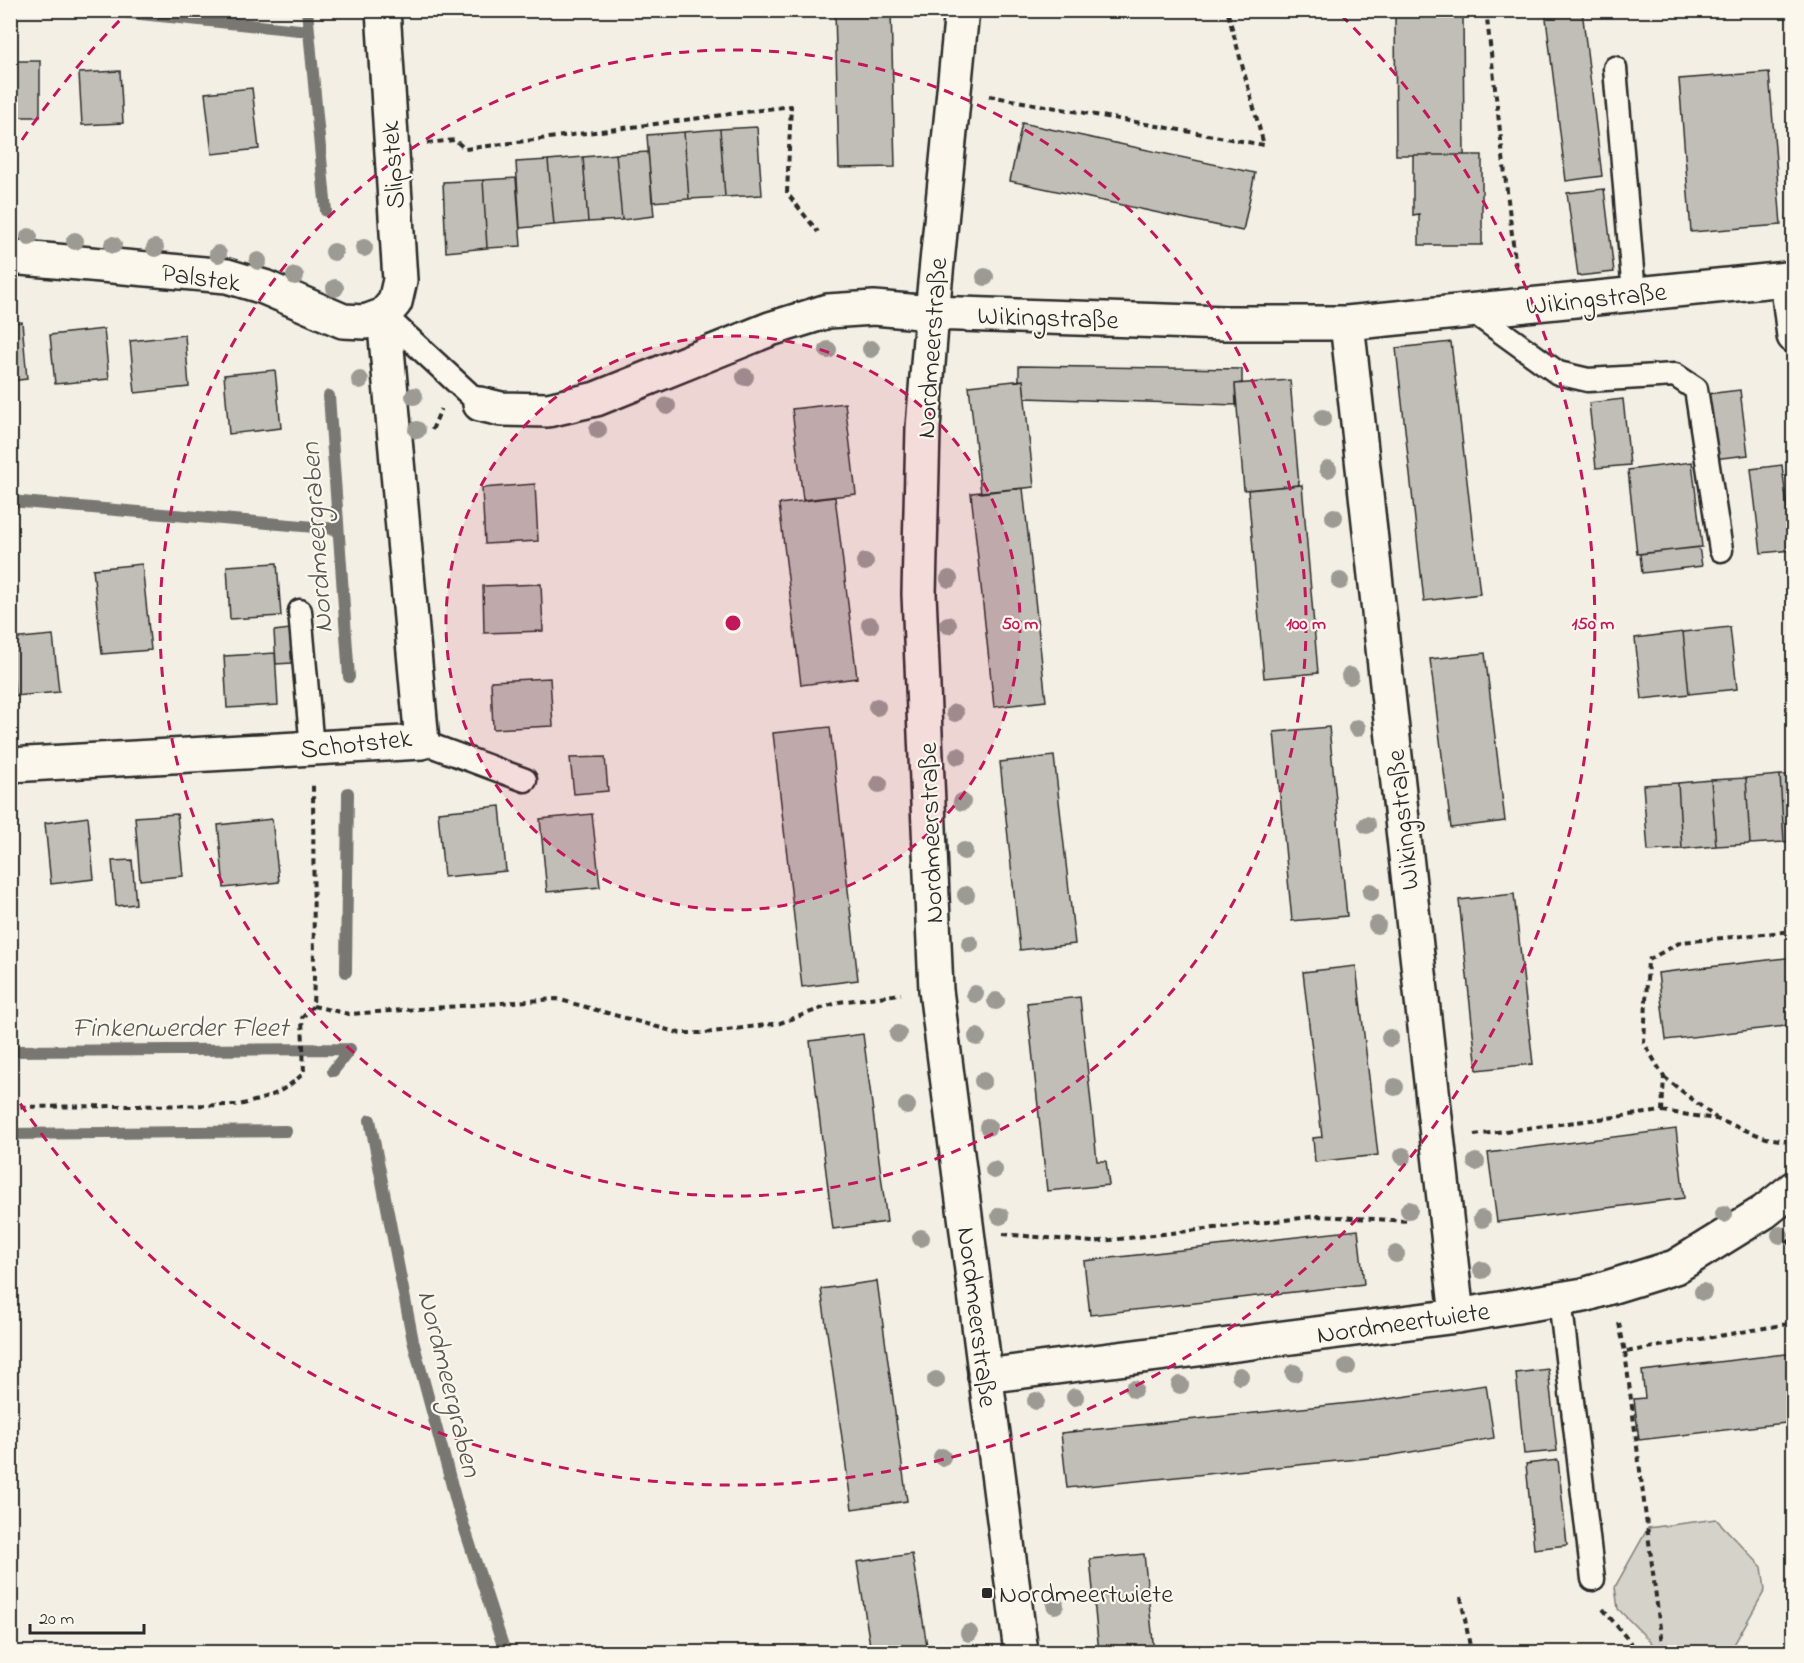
<svg xmlns="http://www.w3.org/2000/svg" width="1804" height="1663" viewBox="0 0 1804 1663" font-family="'Indie Flower',sans-serif">
<style>
.green{fill:#d5d2c9;stroke:#807e7a;stroke-width:1.5}
.lines{fill:none;stroke-linecap:round;stroke-linejoin:round}
.stream{stroke:#787772;stroke-width:12}
.building{fill:#c0beb6;stroke:#2b2b2b;stroke-width:1.5}
.lane-casing{stroke:#2b2b2b;stroke-width:27}
.street-casing{stroke:#2b2b2b;stroke-width:38}
.path{stroke:#2b2b2b;stroke-width:4;stroke-dasharray:6 4.5;stroke-linecap:butt}
.lane{stroke:#fbf7ec;stroke-width:22}
.street{stroke:#fbf7ec;stroke-width:33}
.tree{fill:#9d9a94}
.ring{fill:none;stroke:#c2185b;stroke-width:3;stroke-dasharray:10 8}
.poi-dot{fill:#2b2b2b;stroke:#fbf7ec;stroke-width:2}
.labels{text-anchor:middle;stroke-width:4.5;stroke-linejoin:round;paint-order:stroke}
.street-label{font-size:27px;fill:#2b2b2b;stroke:#fbf7ec}
.poi-label{font-size:27px;fill:#2b2b2b;stroke:#fbf7ec;text-anchor:start}
.water-label{font-size:28px;font-style:italic;fill:#585755;stroke:#fbf7ec}
.centre{fill:#c2185b;stroke:#fbf7ec;stroke-width:3}
.ring-label{font-size:18px;text-anchor:middle;font-weight:bold;fill:#c2185b;stroke:#fbf7ec;stroke-width:4.5;stroke-linejoin:round;paint-order:stroke}
</style>
<rect width="100%" height="100%" fill="#f3efe4"/>
<filter id="ink" filterUnits="userSpaceOnUse"><feTurbulence type="fractalNoise" baseFrequency=".0167" numOctaves="2"/><feDisplacementMap in="SourceGraphic" scale="12" xChannelSelector="R" yChannelSelector="G"/><feConvolveMatrix kernelMatrix="1 2 1 2 8 2 1 2 1" color-interpolation-filters="sRGB"/></filter>
<g filter="url(#ink)">
<path class="green" d="M1716,1519l46,48 3,23 -33,58 -37,4h-34l-43,-43 -3,-22 33,-59z"/>
<g class="lines">
<path class="stream" d="M101,10l208,21
M307,10l19,201
M329,396l20,281
M10,501l328,28
M346,972l2,-179
M10,1051l340,-2
M333,1071l17,-22
M370,1120l43,221 45,167 47,144
M10,1134l276,-3"/>
</g>
<path class="building" d="M835,10h56l4,157 -56,1z
M1395,10h68l1,145h-68z
M1545,10h37l20,166 -36,5z
M10,61h30v56h-30z
M120,71l3,52 -41,2 -3,-52z
M1769,72l12,153 -90,7 -12,-153z
M252,88l7,61 -47,5 -7,-61z
M1022,123l233,50 -12,58 -233,-50z
M757,127l5,68 -37,2 -5,-68z
M720,129l5,68 -36,2 -5,-67z
M684,132l5,67 -37,3 -5,-67z
M648,152l6,64 -32,4 -6,-66z
M616,154l6,66 -34,2 -5,-65z
M1413,155h69v90h-63v-31l-6,1z
M583,157l5,65 -34,3 -6,-65z
M548,160l6,65 -34,3 -4,-66z
M516,178l5,68 -34,2 -4,-68z
M483,180l4,68 -41,4 -3,-70z
M1604,189l10,83 -36,4 -11,-83z
M22,322l5,57 -17,2v-58z
M104,329l5,50 -54,5 -5,-49z
M185,335l4,52 -54,6 -5,-52z
M1451,342l29,252 -56,7 -28,-253z
M1019,366l223,3v14l-7,1 1,21 -211,-7 -2,-18 -4,1z
M275,370l6,58 -52,6 -5,-59z
M1023,380l11,107 -53,6 -12,-107z
M1290,380l9,105 -55,5 -9,-106z
M1740,390l8,65 -35,4 -6,-65z
M1623,399l7,66 -34,3 -7,-65z
M845,403l11,91 -53,6 -11,-91z
M1692,462l10,85 -65,7 -9,-84z
M1782,465l10,85 -31,3 -10,-84z
M535,484l3,57 -53,3 -3,-56z
M1302,485l16,188 -54,5 -16,-188z
M1023,488l23,213 -52,6 -23,-214z
M835,497l22,181 -56,7 -22,-181z
M1699,547l3,19 -60,7 -2,-19z
M277,563l4,53 -51,3 -3,-53z
M142,564l9,86 -49,4 -9,-85z
M541,584l2,47 -59,2 -1,-47z
M1730,627l7,62 -48,5 -6,-62z
M290,629l2,34 -16,1 -2,-33z
M1683,632l6,62 -47,5 -7,-61z
M53,635l6,57 -44,4 -5,-57z
M275,653l3,52 -51,3 -3,-52z
M1485,653l20,168 -54,7 -21,-169z
M550,678l3,48 -60,3 -2,-48z
M830,727l28,253 -56,7 -29,-254z
M1329,727l18,189 -55,5 -18,-189z
M1054,756l21,188 -55,6 -20,-188z
M605,757l3,34 -34,3 -4,-36z
M1780,775h14v66l-10,1z
M1780,775l4,67 -34,2 -4,-66z
M1746,778l4,66 -34,2 -5,-66z
M1711,780l5,66 -34,3 -4,-66z
M1678,783l4,66 -34,2 -5,-66z
M500,806l6,65 -62,6 -6,-65z
M177,814l6,62 -43,4 -5,-63z
M592,814l8,73 -53,5 -7,-73z
M88,817l6,62 -43,5 -6,-61z
M272,819l7,63 -55,6 -6,-63z
M132,860l4,44 -20,2 -4,-45z
M1514,894l19,170 -56,6 -18,-170z
M1794,957v68l-128,15 -8,-67z
M1356,966l22,189 -63,7 -2,-24 9,-1 -19,-165z
M1080,997l17,164h9l3,24 -62,6 -20,-188z
M863,1034l24,188 -54,7 -23,-188z
M1676,1129l8,69 -187,24 -9,-69z
M1358,1230l6,54 -274,31 -6,-54z
M877,1281l30,220 -55,8 -31,-220z
M1794,1353v69l-155,18 -5,-41 11,-1 -3,-27z
M1548,1369l9,82 -33,3 -8,-81z
M1486,1385l8,53 -107,18 -320,32 -6,-55 319,-33z
M1558,1460l9,85 -33,4 -8,-85z
M912,1554l16,98h-57l-14,-90z
M1144,1554l10,98h-55l-9,-93z"/>
<g class="lines">
<defs>
<path id="lane" d="M1615,68l19,226
M1471,310l87,63 30,7 87,-5 21,14 25,161
M384,315l96,89
M300,611l12,138
M422,742l103,38
M1560,1299l33,280"/>
<path id="street" d="M962,10l-30,303 -9,115 -4,166 17,396 85,662
M10,257l217,19 37,11 79,34 22,1 19,-7 11,-13 5,-22 -17,-270
M1347,323l110,993
M480,404l21,5 47,1 48,-11 174,-70 58,-18 46,-3 58,5 292,10h123l440,-44 7,57
M10,765l412,-23 -38,-427
M985,1376l472,-60 127,-21 91,-28 89,-55 30,-24"/>
</defs>
<use href="#lane" class="lane-casing"/>
<use href="#street" class="street-casing"/>
<path class="path" d="M1486,10l30,259
M989,96l275,49 -37,-135
M427,143l28,-3 10,9 326,-43 -4,87 31,39
M432,430l9,-21
M313,1006l36,8 208,-15 122,34h26l75,-10 59,-21 62,-8
M1664,1077l52,41
M10,1107l229,-2c31,-8 40,-10 65,-32l-2,-55 11,-12 1,-28 -1,-195
M1662,1111l54,8 50,19 28,4
M1474,1135l188,-24 2,-34 -20,-34 4,-83 33,-18 113,-11
M1003,1234l90,8 226,-26 91,5
M1787,1240l7,9
M1619,1323l6,29 169,-29
M1625,1352l38,300
M1461,1597l10,55
M1603,1609l35,43"/>
<use href="#lane" class="lane"/>
<use href="#street" class="street"/>
</g>
<g class="tree">
<circle cx="29" cy="237" r="9"/>
<circle cx="75" cy="241" r="9"/>
<circle cx="113" cy="245" r="9"/>
<circle cx="155" cy="248" r="9"/>
<circle cx="364" cy="248" r="9"/>
<circle cx="334" cy="252" r="9"/>
<circle cx="218" cy="254" r="9"/>
<circle cx="258" cy="261" r="9"/>
<circle cx="295" cy="276" r="9"/>
<circle cx="985" cy="277" r="9"/>
<circle cx="335" cy="288" r="9"/>
<circle cx="871" cy="349" r="9"/>
<circle cx="828" cy="350" r="9"/>
<circle cx="745" cy="377" r="9"/>
<circle cx="360" cy="380" r="9"/>
<circle cx="414" cy="396" r="9"/>
<circle cx="667" cy="406" r="9"/>
<circle cx="1323" cy="418" r="9"/>
<circle cx="417" cy="430" r="9"/>
<circle cx="598" cy="430" r="9"/>
<circle cx="1328" cy="469" r="9"/>
<circle cx="1334" cy="517" r="9"/>
<circle cx="865" cy="562" r="9"/>
<circle cx="949" cy="579" r="9"/>
<circle cx="1340" cy="581" r="9"/>
<circle cx="870" cy="625" r="9"/>
<circle cx="948" cy="625" r="9"/>
<circle cx="1350" cy="676" r="9"/>
<circle cx="877" cy="707" r="9"/>
<circle cx="955" cy="713" r="9"/>
<circle cx="1357" cy="728" r="9"/>
<circle cx="958" cy="756" r="9"/>
<circle cx="879" cy="784" r="9"/>
<circle cx="962" cy="802" r="9"/>
<circle cx="1367" cy="825" r="9"/>
<circle cx="964" cy="851" r="9"/>
<circle cx="1371" cy="892" r="9"/>
<circle cx="966" cy="895" r="9"/>
<circle cx="1377" cy="925" r="9"/>
<circle cx="970" cy="944" r="9"/>
<circle cx="975" cy="994" r="9"/>
<circle cx="996" cy="1001" r="9"/>
<circle cx="898" cy="1034" r="9"/>
<circle cx="977" cy="1037" r="9"/>
<circle cx="1390" cy="1038" r="9"/>
<circle cx="983" cy="1081" r="9"/>
<circle cx="1395" cy="1087" r="9"/>
<circle cx="907" cy="1106" r="9"/>
<circle cx="988" cy="1127" r="9"/>
<circle cx="1403" cy="1156" r="9"/>
<circle cx="1476" cy="1162" r="9"/>
<circle cx="994" cy="1170" r="9"/>
<circle cx="1409" cy="1210" r="9"/>
<circle cx="1724" cy="1214" r="9"/>
<circle cx="1000" cy="1216" r="9"/>
<circle cx="1482" cy="1219" r="9"/>
<circle cx="1780" cy="1235" r="9"/>
<circle cx="921" cy="1238" r="9"/>
<circle cx="1396" cy="1254" r="9"/>
<circle cx="1482" cy="1270" r="9"/>
<circle cx="1703" cy="1292" r="9"/>
<circle cx="1347" cy="1367" r="9"/>
<circle cx="1294" cy="1373" r="9"/>
<circle cx="1240" cy="1376" r="9"/>
<circle cx="936" cy="1380" r="9"/>
<circle cx="1180" cy="1385" r="9"/>
<circle cx="1134" cy="1389" r="9"/>
<circle cx="1075" cy="1397" r="9"/>
<circle cx="1036" cy="1401" r="9"/>
<circle cx="942" cy="1457" r="9"/>
<circle cx="1055" cy="1605" r="9"/>
<circle cx="969" cy="1633" r="9"/>
</g>
</g>
<circle cx="733" cy="623" r="287" fill="#c2185b" fill-opacity=".12"/>
<g class="ring">
<circle cx="733" cy="623" r="287"/>
<circle cx="733" cy="623" r="573"/>
<path d="M12 155A860 860 0 0 1 125 15M1341 15A860 860 0 1 1 12 1091"/>
</g>
<rect class="poi-dot" x="981" y="1587" width="12" height="12" rx="3"/>
<g class="labels">
<g class="street-label">
<text transform="translate(392 165) rotate(-94)" y="9">Slipstek</text>
<text transform="translate(201 277) rotate(8)" y="9">Palstek</text>
<text transform="translate(1596 298) rotate(-6)" y="9">Wikingstraße</text>
<text transform="translate(1048 317) rotate(2)" y="9">Wikingstraße</text>
<text transform="translate(931 348) rotate(-86)" y="9">Nordmeerstraße</text>
<text transform="translate(356 743) rotate(-6)" y="9">Schotstek</text>
<text transform="translate(1402 820) rotate(-96)" y="9">Wikingstraße</text>
<text transform="translate(930 833) rotate(-92)" y="9">Nordmeerstraße</text>
<text transform="translate(978 1317) rotate(83)" y="9">Nordmeerstraße</text>
<text transform="translate(1403 1322) rotate(-8)" y="9">Nordmeertwiete</text>
</g>
<g class="poi-label">
<text x="999" y="1602">Nordmeertwiete</text>
</g>
<g class="water-label">
<text transform="translate(315 538) rotate(-94)" y="10">Nordmeergraben</text>
<text x="180" y="1036">Finkenwerder Fleet</text>
<text transform="translate(451 1383) rotate(76)" y="10">Nordmeergraben</text>
</g>
</g>
<circle cx="733" cy="623" r="9" class="centre"/>
<g class="ring-label">
<text x="1020" y="629">50 m</text>
<text x="1306" y="629">100 m</text>
<text x="1593" y="629">150 m</text>
</g>
<rect width="1804" height="1663" fill="none" stroke="#fbf7ec" stroke-width="36"/>
<rect x="18" y="18" width="1768" height="1627" fill="none" stroke="#2b2b2b" stroke-width="2" filter="url(#ink)"/>
<path d="M30 1624v9h114v-9" fill="none" stroke="#2b2b2b" stroke-width="3"/>
<text x="39" y="1624" font-size="18" fill="#2b2b2b" stroke="#fbf7ec" stroke-width="4.5" paint-order="stroke">20 m</text>
</svg>
